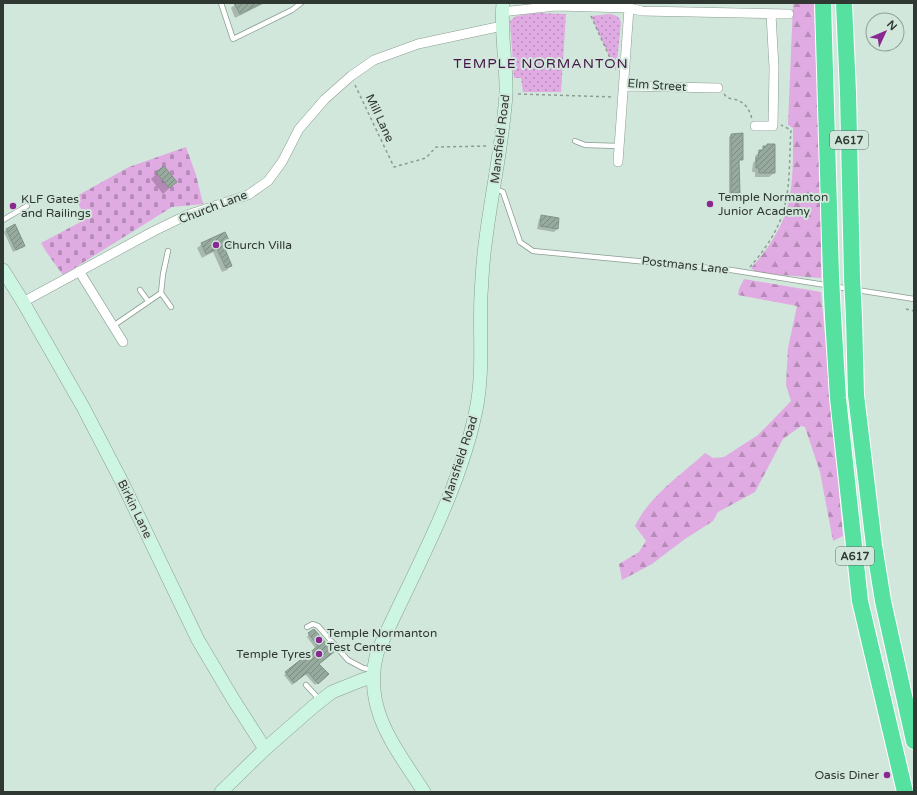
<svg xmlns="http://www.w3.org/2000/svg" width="917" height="795" viewBox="0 0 917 795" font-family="'Varela Round',sans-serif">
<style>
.grass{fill:url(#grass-dots)}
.forest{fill:url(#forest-firs)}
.cemetery{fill:url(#cemetery-stones)}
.shadow{fill:#0003}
.building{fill:url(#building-hatch);stroke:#819489}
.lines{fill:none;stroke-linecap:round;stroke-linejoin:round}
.lane-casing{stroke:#8a9d92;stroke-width:6}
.street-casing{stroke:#8a9d92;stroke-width:10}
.secondary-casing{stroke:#8a9d92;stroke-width:14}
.highway-casing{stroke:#fff;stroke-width:18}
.path{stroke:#8d9c93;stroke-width:1.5;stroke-dasharray:3 3;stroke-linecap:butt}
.lane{stroke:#fff;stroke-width:4.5}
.street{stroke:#fff;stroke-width:9}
.secondary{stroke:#ccf6e2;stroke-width:13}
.highway{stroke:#56e1a0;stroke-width:16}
.highway-bridge-casing{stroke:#fff;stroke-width:18;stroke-linecap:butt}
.highway-bridge{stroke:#56e1a0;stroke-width:16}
.poi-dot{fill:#8a2891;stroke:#d2e7db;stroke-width:1.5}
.labels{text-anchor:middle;stroke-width:4;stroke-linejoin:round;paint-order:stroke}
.shield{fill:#d2e7db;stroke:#616c65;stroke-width:1}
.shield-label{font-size:11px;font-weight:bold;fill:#303833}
.street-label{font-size:12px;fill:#303833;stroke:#d2e7db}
.poi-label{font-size:12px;fill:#303833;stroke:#d2e7db;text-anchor:start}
.quarter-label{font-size:14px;letter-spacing:1px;fill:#451648;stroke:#d2e7db}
</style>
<defs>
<pattern id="grass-dots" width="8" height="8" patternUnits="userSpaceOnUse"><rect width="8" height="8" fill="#e0aae2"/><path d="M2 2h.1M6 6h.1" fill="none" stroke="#b68bb8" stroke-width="1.8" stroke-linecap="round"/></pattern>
<pattern id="forest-firs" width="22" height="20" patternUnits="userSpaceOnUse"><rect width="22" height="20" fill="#e0aae2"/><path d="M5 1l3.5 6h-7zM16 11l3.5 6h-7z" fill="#b68bb8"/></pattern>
<pattern id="cemetery-stones" width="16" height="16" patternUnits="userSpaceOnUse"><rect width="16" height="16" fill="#e0aae2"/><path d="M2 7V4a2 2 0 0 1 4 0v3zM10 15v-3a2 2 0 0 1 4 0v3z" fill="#b68bb8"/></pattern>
<pattern id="building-hatch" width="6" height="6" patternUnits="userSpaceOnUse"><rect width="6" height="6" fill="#96aa9e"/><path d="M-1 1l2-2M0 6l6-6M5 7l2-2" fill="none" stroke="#7b8b81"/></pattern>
</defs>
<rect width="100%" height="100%" fill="#d2e7db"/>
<path class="grass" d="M537,13l29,1 -5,78h-38l-2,-14h-7l-4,-57 6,-5z
M610,14c6,1 10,3 11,9l-5,48 -25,-55z"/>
<path class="forest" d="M793,3h21l7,210v65l-64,-5 -6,-5c16,-17 31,-40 37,-63 6,-25 5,-52 5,-77l-5,-3z
M744,279l77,13 22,244 -10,5 -13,-69 -15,-45 -4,-1 -18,13 -28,53 -37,20 -5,9 -28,18 -33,25 -30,16 -3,-16 20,-12 7,-11 -11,-15c15,-31 45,-50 70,-73l8,5 11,-1 34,-22 33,-34 -5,-16 2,-37 9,-42 -59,-11 1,-6z"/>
<path class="cemetery" d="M186,147l10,28 7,29 -31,3 -109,68 -16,-22 -6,-10 45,-24 -11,-22 54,-30z"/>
<path class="shadow" d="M237,3h28l-30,15 -4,-10z
M731,135l11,24 -4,3 1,30 -3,3h-7v-58z
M767,145l7,28 -5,4h-14v-5h-3l1,-9 2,-2v-5z
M164,167l12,15 -13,12 -12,-15z
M542,216l16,3 -1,10 -3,3 -17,-3 2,-10z
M6,230l18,16 -3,2 -8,4 -9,-20z
M202,244l28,2 -6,5 7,14 -4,5 -5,2 -9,-20 -11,6 -5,-10z
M309,634l23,18 -14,12 9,10 -12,11 -10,-11 -13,11 -8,-10 32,-26 -9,-12z"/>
<path class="building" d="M234,3h28l-22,11z
M743,133v27h-4l1,33h-9v-59z
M767,144h8v29h-16v-5h-3v-10h2l1,-8h4v-4h4z
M164,166l13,16 -8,6 -13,-16z
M541,215l18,3 -1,11 -18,-3z
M15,224l10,22 -9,4 -10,-21z
M225,232l7,14 -7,3 7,17 -6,2 -9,-19 -11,5 -5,-11z
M314,629l20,23 -15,12 10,10 -11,10 -10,-12 -14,11 -9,-11 33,-26 -10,-13z"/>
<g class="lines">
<defs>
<path id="lane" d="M221,3l12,36 59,-29 9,-7
M575,141l10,4 34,1
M496,189l7,3 17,50 13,9 198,19 183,29
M3,220l24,-14
M140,290l8,11
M161,293l2,-19 5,-23
M113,326l48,-33 10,14
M307,627l6,-3 5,2 30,34 15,8 9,2
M306,685l14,15"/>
<path id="street" d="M502,12l54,-6 73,2 13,3 147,3
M623,86l95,2
M755,126h18l1,-58 -3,-54
M618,162l11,-154
M79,271l44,71
M23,302l131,-71 33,-16 61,-20 20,-14 14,-19 17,-33 26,-30 26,-23 23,-16 44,-16 84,-18"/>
<path id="secondary" d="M3,270l20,32 60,105 39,75 76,158 35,59 32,50
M221,792l44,-43 49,-43 18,-14 30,-12 10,-3
M424,792c-28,-44 -62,-83 -47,-139 35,-78 82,-159 99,-243 8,-38 3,-77 5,-115 1,-19 2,-38 5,-57 6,-48 17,-96 20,-144 1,-30 -6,-61 -3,-91"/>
<path id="highway" d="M823,3l8,273
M844,3l4,89 4,185
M833,316l5,82 22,203 45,191
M854,317l2,78 18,150 9,56 31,140"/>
</defs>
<use href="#lane" class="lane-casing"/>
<use href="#street" class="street-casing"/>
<use href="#secondary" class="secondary-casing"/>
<use href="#highway" class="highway-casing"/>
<path class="path" d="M591,16l24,53
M355,85l39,82 32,-9 10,-11 53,-1
M518,94l96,3
M724,94c3,4 4,4 9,5 11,2 16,9 19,20
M750,267c13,-15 28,-36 33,-55 8,-26 6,-55 8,-82l-10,-5
M906,309l8,2"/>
<use href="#lane" class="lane"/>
<use href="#street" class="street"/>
<use href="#secondary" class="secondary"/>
<use href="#highway" class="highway"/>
<defs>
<path id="highway-bridge" d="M831,276l2,40
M852,277l2,40"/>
</defs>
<use href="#highway-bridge" class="highway-bridge-casing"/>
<use href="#highway-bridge" class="highway-bridge"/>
</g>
<g class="poi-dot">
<circle cx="710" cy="204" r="4"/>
<circle cx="13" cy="206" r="4"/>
<circle cx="216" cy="245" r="4"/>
<circle cx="319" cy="640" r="4"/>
<circle cx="319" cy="654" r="4"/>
<circle cx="887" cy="775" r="4"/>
</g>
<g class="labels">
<g class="shield">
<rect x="830" y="131" width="38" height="18" rx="3"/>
<rect x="836" y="547" width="38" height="18" rx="3"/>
</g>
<g class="shield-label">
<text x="849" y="144">A617</text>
<text x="855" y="560">A617</text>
</g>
<g class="street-label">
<text transform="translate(657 85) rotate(4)" y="4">Elm Street</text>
<text transform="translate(380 118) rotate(65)" y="4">Mill Lane</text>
<text transform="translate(500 139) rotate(-83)" y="4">Mansfield Road</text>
<text transform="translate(213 207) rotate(-21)" y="4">Church Lane</text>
<text transform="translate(685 265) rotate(6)" y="4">Postmans Lane</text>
<text transform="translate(460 459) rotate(-72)" y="4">Mansfield Road</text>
<text transform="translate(135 509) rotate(64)" y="4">Birkin Lane</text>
</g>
<g class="poi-label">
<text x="718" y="201">Temple Normanton<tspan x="718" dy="14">Junior Academy</tspan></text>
<text x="21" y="203">KLF Gates<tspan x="21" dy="14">and Railings</tspan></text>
<text x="224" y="249">Church Villa</text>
<text x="327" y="637">Temple Normanton<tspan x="327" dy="14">Test Centre</tspan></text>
<text x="311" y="658" text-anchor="end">Temple Tyres</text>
<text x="879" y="779" text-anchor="end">Oasis Diner</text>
</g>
<g class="quarter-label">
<text x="541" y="68">TEMPLE NORMANTON</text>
</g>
</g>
<rect width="917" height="795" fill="none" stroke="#303833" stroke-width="8"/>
<g transform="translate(885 32) rotate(46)"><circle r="19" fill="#d2e7db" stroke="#91a198"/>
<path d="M0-3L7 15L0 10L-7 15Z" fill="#8a2891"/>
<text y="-6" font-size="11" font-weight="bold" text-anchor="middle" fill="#303833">N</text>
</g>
</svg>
